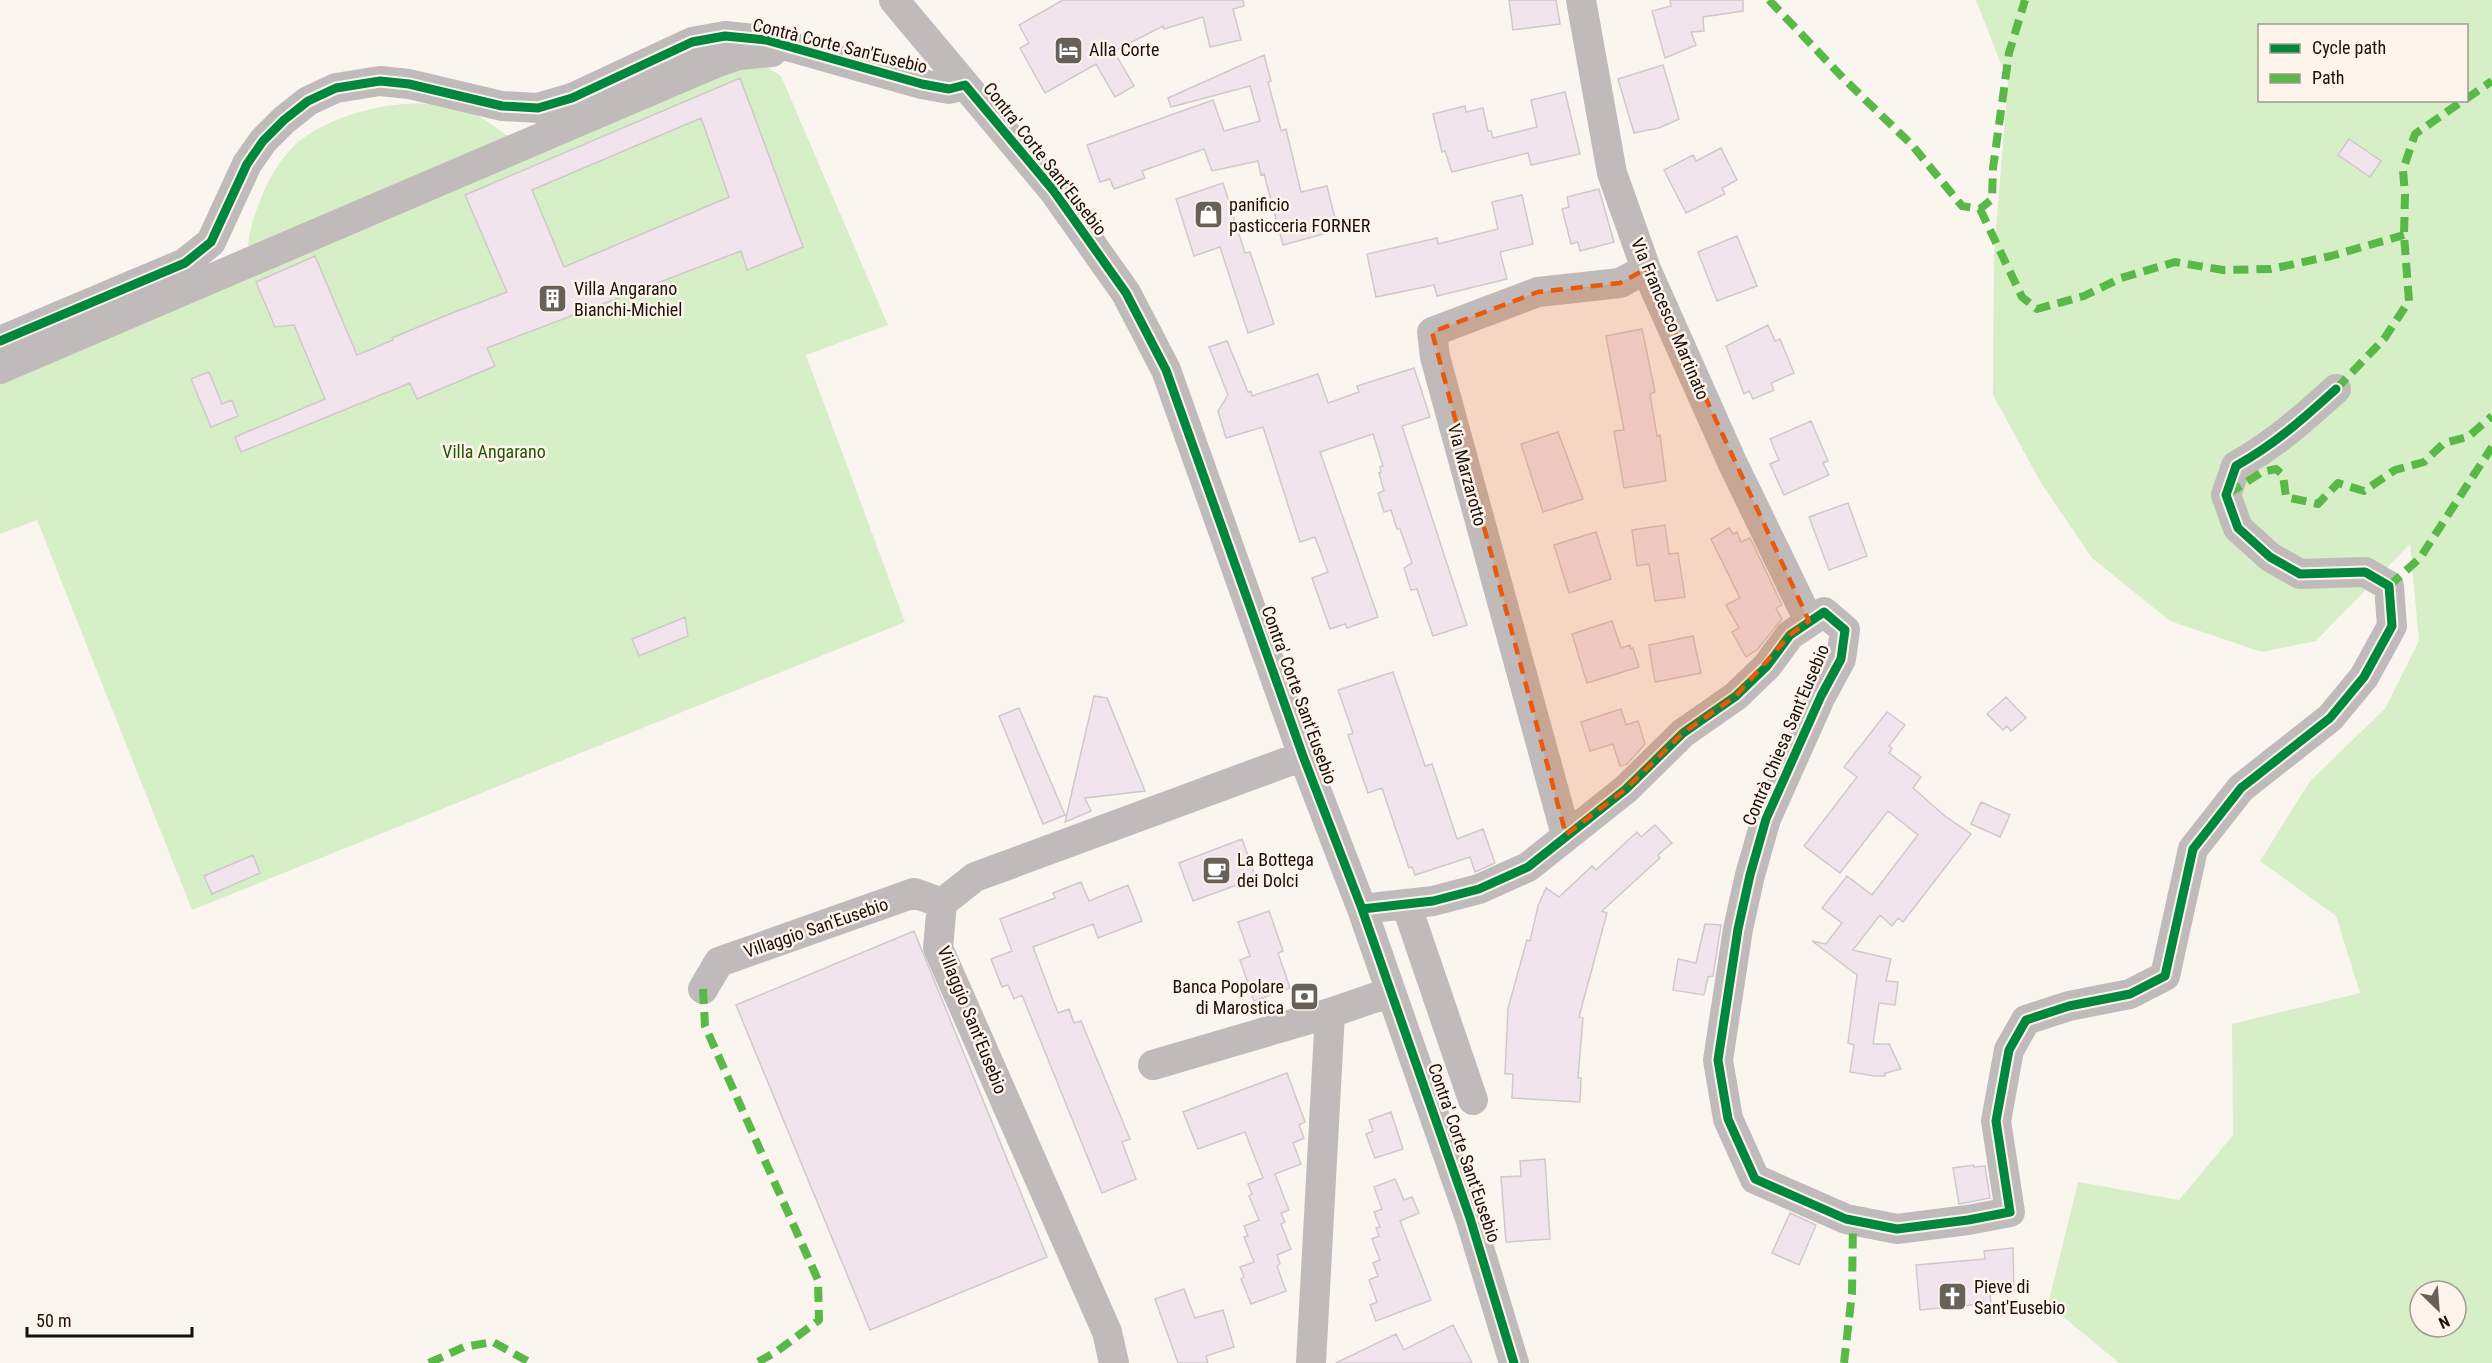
<svg xmlns="http://www.w3.org/2000/svg" width="2492" height="1363" viewBox="0 0 2492 1363" font-family="'Roboto Condensed',sans-serif">
<style>
.green{fill:#d6efc7;fill-rule:evenodd}
.building{fill:#f2e4ed;stroke:#d0c8cb;stroke-width:1.5;fill-rule:evenodd}
.lines{fill:none;stroke-linecap:round;stroke-linejoin:round}
.minor{stroke:#c0baba;stroke-width:30}
.quiet{stroke:#58b947;stroke-width:8;stroke-dasharray:15 8;stroke-linecap:butt}
.cycleway-casing{stroke:#fff4ec;stroke-width:13}
.cycleway{stroke:#00873e;stroke-width:9}
.marked{fill:#e8590c;fill-opacity:0.2;stroke:#e8590c;stroke-width:4.5;stroke-dasharray:12 8;stroke-linejoin:round}
.labels{text-anchor:middle;stroke-width:5;stroke-linejoin:round;paint-order:stroke}
.street-label{font-size:18px;fill:#191109;stroke:#fff4ec}
.poi-label{font-size:18px;fill:#191109;stroke:#fff4ec;text-anchor:start}
.park-label{font-size:18px;fill:#225607;stroke:#fff4ec}
</style>
<rect width="100%" height="100%" fill="#fbf5f0"/>
<path class="green" d="M1976,0h516v1363h-373l-71,-59 30,-122 101,18 54,-65 -1,-111 128,-31 -24,-77 -76,-55 50,-80 75,-72 34,-68 -9,-97 -94,97 -54,11 -92,-31 -78,-63 -51,-75 -48,-88 1,-141 14,-172zM2260,26h206v74h-206zM2420,1291h36v36h-36z
M734,45l47,31 107,249 -82,30 99,267 -713,288 -155,-390 -37,14v-170l248,-105c-1,-21 4,-38 12,-58 8,-21 19,-41 36,-57 40,-35 123,-52 173,-32 16,6 29,17 42,27z"/>
<path class="building" d="M1063,0h180l1,6 -11,3 8,31 -31,7 -7,-30 -39,12 -1,-3 -45,23 -3,4 19,33 -19,11 -19,-33 -51,29 -25,-45 9,-5 -10,-18z
M1509,0h47l4,24 -47,6z
M1670,0h73v11l-40,6 1,14 -13,1 5,13 -31,13 -13,-47 19,-5z
M1264,55l7,26 -3,1 13,49 5,-2 15,63 26,-6 11,44 -55,15 -19,-71 -3,1 -3,-14 -46,10 -8,-22 -62,22 3,7 -31,11 -4,-10 -10,3 -13,-37 126,-45 11,31 36,-10 -10,-35 -79,21 -3,-9z
M1663,65l16,54 -20,9 -25,5 -16,-54z
M740,78l63,169 -56,23 -6,-19 -254,97 8,18 -78,33 -7,-16 -169,69 -6,-15 90,-38 -31,-74 -19,2 -19,-45 59,-26 42,99 36,-15 -1,-2 55,-23 60,-23 -42,-97zM701,118l28,79 -165,70 -32,-77z
M1565,92l15,62 -49,11 -3,-12 -76,19 -7,-21 -3,1 -9,-38 32,-8 1,6 17,-4 5,23h3l2,7 44,-11 -6,-27z
M2349,139l32,22 -11,16 -32,-22z
M1721,148l16,32 -15,8 3,6 -39,19 -22,-43 29,-15 3,6z
M1223,183l22,70 5,-1 24,72 -26,9 -28,-86 -26,9 -18,-57z
M1599,189l15,53 -34,9 -2,-9 -7,2 -9,-35 7,-2 -2,-10z
M1522,195l11,49 -33,8 7,27 -70,17 -3,-11 -58,12 -9,-43 70,-16 1,6 60,-15 -6,-27z
M1737,236l20,50 -40,15 -19,-49z
M1768,325l7,16 5,-2 14,34 -23,10 3,7 -21,9 -4,-8 -5,3 -18,-48z
M1642,329l13,63 -5,2 7,42 3,-1 6,46 -42,7 -10,-57 10,-1 -18,-94z
M1227,341l21,51 3,-1 1,5 66,-22 10,29 31,-11 -2,-6 57,-18 16,49 -28,9 65,199 -34,11 -16,-47 -6,1 -7,-22 8,-5 -12,-34h-3l-6,-19 -7,2 -6,-19 6,-2 -5,-18 2,-1 -1,-5 3,-1 -10,-32 -53,18 58,165 -31,11 -2,-4 -15,5 -18,-51 16,-6 -13,-35 -15,5 -37,-115 -37,11 -8,-27 10,-16 -19,-48z
M209,372l13,32 10,-4 6,16 -27,11 -20,-48z
M1811,421l17,40 -5,2 6,12 -45,20 -14,-31 9,-4 -9,-21z
M1558,432l25,67 -40,13 -22,-68z
M1848,503l19,53 -38,14 -20,-53z
M1665,525l4,29 9,-1 7,44 -30,4 -6,-37 -12,2 -5,-36z
M1729,528l4,6 4,-2 4,10 9,-4 32,67 -6,3 6,11 -25,31 -11,7 -14,-25 7,-4 -13,-23 14,-7 -29,-59z
M1596,532l15,47 -42,14 -15,-48z
M685,617l3,19 -49,20 -7,-17z
M1612,621l9,27 9,-3 1,4 2,-1 6,19 -52,16 -15,-49z
M1693,636l8,37 -46,9 -6,-37z
M1393,672l32,94 7,-2 25,75 26,-10 12,34 -20,9 -5,-15 -55,18 -3,-8 -3,1 -27,-80 -14,5 -20,-58 5,-2 -15,-43z
M1094,696l13,2 38,93 -60,7 6,13 -26,11z
M2006,697l20,21 -15,13 -4,-5 -4,4 -16,-16z
M1019,708l46,107 -22,9 -44,-108z
M1621,709l5,16 12,-4 7,23 -18,20 -7,2 -7,-22 -23,7 -9,-29z
M1887,712l18,13 -16,21 3,2 -3,5 32,24 -8,11 32,28 26,18 -68,88 -5,-4 -6,8 -12,-11 -27,35 38,9 -5,22 12,1 -3,23 -16,-2 -6,41h16l12,25 -16,4v3h-11l-24,-4 4,-27 -6,-2 9,-68 -45,-34 14,3 16,-21 -20,-15 25,-32 25,19 46,-60 -30,-24 -48,62 -36,-27 53,-69 -13,-10z
M1981,802l29,13 -10,22 -29,-13z
M1655,825l17,18 -14,12 2,3 -58,53 5,2 -28,104 4,1 -5,60h3l-1,24 -68,-4 1,-24h-8l3,-66 19,-68 3,1 8,-35 8,-18 13,9 33,-31 4,4 41,-38 4,5z
M1242,839l14,39 -63,23 -14,-38z
M253,855l7,18 -48,21 -8,-18z
M1081,882l8,19 39,-16 14,36 -44,17 -5,-14 -60,23 25,66 11,-4 5,14 7,-2 49,118 -8,3 14,37 -34,14 -80,-198 -8,4 -6,-14 -6,2 -11,-28 21,-8 -12,-32 55,-21 -2,-5z
M1269,911l14,40 -5,2 12,35 -36,13 -14,-41 10,-4 -12,-34z
M1705,924l16,1 -8,51 -5,1 -4,18 -31,-5 5,-31 18,4z
M914,931l133,326 -177,73 -134,-325z
M1287,1073l18,49 -6,3 5,13 -11,5 8,21 -26,10 14,36 -8,3 4,9 -4,2 10,25 -14,6 3,9 -3,2 9,25 -35,13 -10,-25 3,-2 -4,-10 14,-5 -10,-25 4,-1 -4,-10 15,-6 -10,-24 3,-2 -4,-10 15,-6 -18,-46 -47,17 -15,-37z
M1391,1112l12,37 -28,9 -9,-24 7,-3 -4,-11z
M1545,1159l5,80 -44,3 -5,-65 20,-1 -1,-15z
M1974,1165v2l11,-1 5,32 -31,6 -6,-36z
M1395,1179l9,21 8,-3 7,16 -19,8 31,79 -55,21 -6,-16 7,-3 -8,-22 9,-4 -5,-13 7,-3 -8,-21 7,-3 -3,-8 4,-1 -6,-15 8,-3 -8,-22z
M1790,1213l26,12 -17,40 -27,-12z
M2013,1248l1,43 -24,2 1,10 -71,7 -4,-45 69,-6 -1,-8z
M1184,1289l11,29 28,-8 11,37 -28,9 2,7h-30l-23,-64z
M1453,1325l19,38h-136l60,-29 8,16z"/>
<g class="lines">
<path class="minor" d="M894,0l159,190 73,103 40,77 137,386 59,153 108,309 44,145
M1581,0l31,173 34,96 86,193 77,159
M0,341l185,-78 26,-21 36,-78 16,-23 21,-21 24,-19 28,-13 44,-7 29,3 93,22 36,2 34,-10 120,-56 33,-6 41,4 156,44 27,5 16,-4
M0,369l718,-307 21,-7 33,-3
M1566,835l-131,-478 -3,-25 106,-40 82,-9 26,-14
M1406,904l67,196
M1362,909l71,-8 46,-12 49,-22 98,-78 57,-56 53,-37 31,-30 23,-31 34,-23 21,18 -4,29 -20,37 -55,123 -16,56 -12,54 -20,131 10,59 27,60 91,40 51,10 71,-9 42,-8 -14,-91 13,-71 17,-30 43,-14 61,-12 35,-18 28,-127 48,-61 89,-70 34,-41 28,-51 -3,-40 -24,-14 -65,2 -30,-17 -32,-29 -12,-33 10,-29c40,-23 66,-46 100,-77
M703,989l16,-27 195,-69 28,10
M1153,1065l177,-52
M1114,1363l-7,-31 -169,-384 4,-45 33,-26 328,-121
M1311,1363l19,-350 61,-21"/>
<path class="quiet" d="M1769,0l76,80 67,65 50,61 18,3 12,-10 1,-31 16,-115 16,-53
M2466,99l26,-18
M1980,209l42,88 15,12 47,-13 37,-18 54,-16 48,8 48,-1 60,-13 73,-21
M2336,389l48,-50 25,-38 -5,-66 1,-40 -2,-25 12,-36 49,-34
M2228,494l34,-22 14,-3 7,6 3,22 32,7 20,-21 26,8 31,-21 29,-8 20,-19 24,-6 24,-21
M2389,586l31,-28 72,-111
M703,989l2,37 113,254 1,40 -43,32 -20,11
M429,1363l35,-16 29,-5 38,21
M1844,1363l8,-70 1,-73"/>
<defs>
<path id="cycleway" d="M0,341l185,-78 26,-21 36,-78 16,-23 21,-21 24,-19 28,-13 44,-7 29,3 93,22 36,2 34,-10 120,-56 33,-6 41,4 156,44 27,5 16,-4 88,105 73,103 40,77 137,386 59,153 108,309 44,145
M1362,909l71,-8 46,-12 49,-22 98,-78 57,-56 53,-37 31,-30 23,-31 34,-23 21,18 -4,29 -20,37 -55,123 -16,56 -12,54 -20,131 10,59 27,60 91,40 51,10 71,-9 42,-8 -14,-91 13,-71 17,-30 43,-14 61,-12 35,-18 28,-127 48,-61 89,-70 34,-41 28,-51 -3,-40 -24,-14 -65,2 -30,-17 -32,-29 -12,-33 10,-29c40,-23 66,-46 100,-77"/>
</defs>
<use href="#cycleway" class="cycleway-casing"/>
<use href="#cycleway" class="cycleway"/>
</g>
<path class="marked" d="M1646,269l163,352 -19,14 -54,61 -53,37 -57,56 -60,46 -134,-503 106,-40 82,-9z"/>
<defs>
<symbol id="hotel-square" viewBox="-11 -11 22 22"><rect x="-9" y="-9" width="18" height="18" rx="4" fill="#68615a" stroke="#fff4ec"/><path d="M-6-4.5h1.5V1H6V5H4.5V3h-9V5H-6ZM-4 0a1.8 1.8 0 1 1 3.6 0ZM.5 0V-2.5h3Q6-2.5 6 0Z" fill="#fff"/></symbol>
<symbol id="shop-square" viewBox="-11 -11 22 22"><rect x="-9" y="-9" width="18" height="18" rx="4" fill="#68615a" stroke="#fff4ec"/><path d="M-5-2.5h2.3a2.7 3.5 0 0 1 5.4 0H5L5.5 6h-11ZM-1.5-2.5h3a1.5 2.3 0 0 0-3 0Z" fill="#fff"/></symbol>
<symbol id="building-square" viewBox="-11 -11 22 22"><rect x="-9" y="-9" width="18" height="18" rx="4" fill="#68615a" stroke="#fff4ec"/><path d="M-4-6H4V6H1V3H-1V6H-4ZM-2.5-4.3h1.7v1.8h-1.7ZM.8-4.3h1.7v1.8H.8ZM-2.5-1h1.7V.8h-1.7ZM.8-1h1.7V.8H.8Z" fill="#fff"/></symbol>
<symbol id="cafe-square" viewBox="-11 -11 22 22"><rect x="-9" y="-9" width="18" height="18" rx="4" fill="#68615a" stroke="#fff4ec"/><path d="M-5.5-4.5H6V0H3Q3 3.5 0 3.5H-2.5Q-5.5 3.5-5.5 0ZM3-3.2v2h1.7v-2ZM-6 4.5H4V6H-6Z" fill="#fff"/></symbol>
<symbol id="bank-square" viewBox="-11 -11 22 22"><rect x="-9" y="-9" width="18" height="18" rx="4" fill="#68615a" stroke="#fff4ec"/><path d="M-6-4H6V4H-6ZM0-2.3a2.3 2.3 0 1 0 0 4.6a2.3 2.3 0 1 0 0-4.6Z" fill="#fff"/></symbol>
<symbol id="church-square" viewBox="-11 -11 22 22"><rect x="-9" y="-9" width="18" height="18" rx="4" fill="#68615a" stroke="#fff4ec"/><path d="M-1.2-6h2.4v3.5h3.3v2.4h-3.3V6h-2.4V-.1h-3.3v-2.4h3.3Z" fill="#fff"/></symbol>
</defs>
<g fill-rule="evenodd">
<use href="#hotel-square" x="1052" y="34" width="33" height="33"/>
<use href="#shop-square" x="1192" y="198" width="33" height="33"/>
<use href="#building-square" x="536" y="282" width="33" height="33"/>
<use href="#cafe-square" x="1200" y="854" width="33" height="33"/>
<use href="#bank-square" x="1288" y="980" width="33" height="33"/>
<use href="#church-square" x="1936" y="1280" width="33" height="33"/>
</g>
<g class="labels">
<g class="street-label">
<text transform="translate(840 46) rotate(14)" y="6">Contrà Corte San'Eusebio</text>
<text transform="translate(1045 159) rotate(52)" y="6">Contra' Corte Sant'Eusebio</text>
<text transform="translate(1670 319) rotate(67)" y="6">Via Francesco Martinato</text>
<text transform="translate(1467 475) rotate(75)" y="6">Via Marzarotto</text>
<text transform="translate(1299 695) rotate(70)" y="6">Contra' Corte Sant'Eusebio</text>
<text transform="translate(1786 735) rotate(-67)" y="6">Contrà Chiesa Sant'Eusebio</text>
<text transform="translate(816 928) rotate(-19)" y="6">Villaggio San'Eusebio</text>
<text transform="translate(972 1020) rotate(68)" y="6">Villaggio Sant'Eusebio</text>
<text transform="translate(1464 1153) rotate(71)" y="6">Contra' Corte Sant'Eusebio</text>
</g>
<g class="poi-label">
<text x="1089" y="56">Alla Corte</text>
<text x="1229" y="211">panificio<tspan x="1229" dy="21">pasticceria FORNER</tspan></text>
<text x="574" y="295">Villa Angarano<tspan x="574" dy="21">Bianchi-Michiel</tspan></text>
<text x="1237" y="866">La Bottega<tspan x="1237" dy="21">dei Dolci</tspan></text>
<text x="1284" y="993" text-anchor="end">Banca Popolare<tspan x="1284" dy="21">di Marostica</tspan></text>
<text x="1974" y="1293">Pieve di<tspan x="1974" dy="21">Sant'Eusebio</tspan></text>
</g>
<g class="park-label">
<text x="494" y="458">Villa Angarano</text>
</g>
</g>
<rect x="2258" y="24" width="210" height="78" fill="#fff4ec" stroke="#a39991" stroke-width="1.5"/>
<rect x="2270" y="44" width="30" height="9" fill="#00873e" stroke="#a39991" stroke-width="1.5"/>
<text x="2312" y="54" font-size="18" fill="#191109">Cycle path</text>
<rect x="2270" y="74" width="30" height="9" fill="#58b947" stroke="#a39991" stroke-width="1.5"/>
<text x="2312" y="84" font-size="18" fill="#191109">Path</text>
<g transform="translate(2438 1309) rotate(155)"><circle r="28" fill="#fff4ec" stroke="#a39991" stroke-width="1.5"/>
<path d="M0-4.5L10 22L0 15L-10 22Z" fill="#68615a"/>
<text y="-9" font-size="16" font-weight="bold" text-anchor="middle" fill="#191109">N</text>
</g>
<path d="M27 1327v9h165v-9" fill="none" stroke="#191109" stroke-width="3"/>
<text x="36" y="1327" font-size="18" fill="#191109" stroke="#fff4ec" stroke-width="4.5" paint-order="stroke">50 m</text>
</svg>
